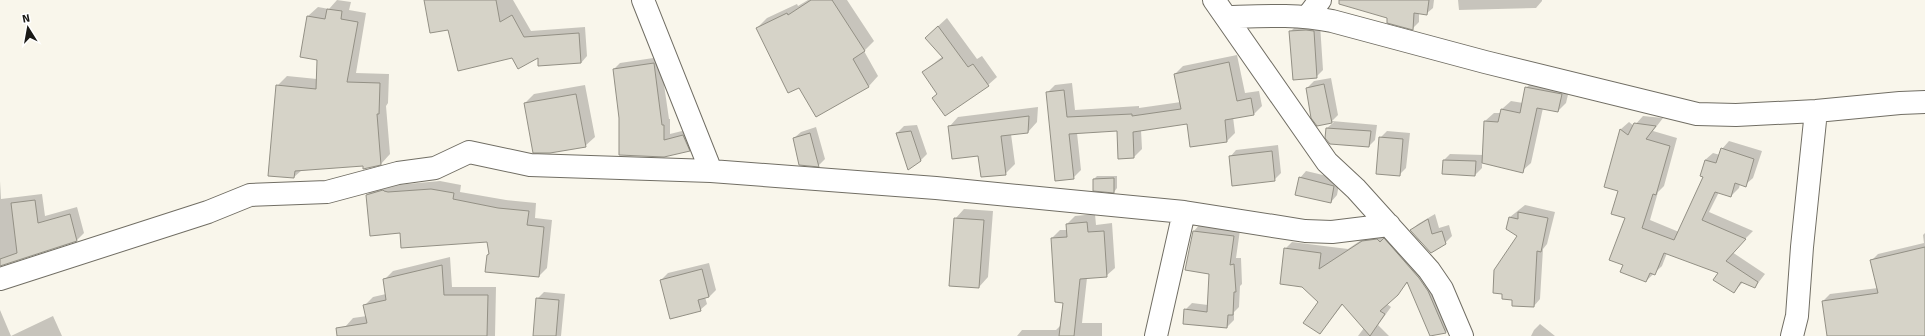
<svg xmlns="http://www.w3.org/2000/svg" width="1925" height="336" viewBox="0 0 1925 336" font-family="Signika,sans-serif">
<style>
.shadow{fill:#0003}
.building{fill:#d6d3c8;stroke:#939085}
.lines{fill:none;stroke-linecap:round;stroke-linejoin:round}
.minor-casing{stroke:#716e64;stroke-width:24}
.minor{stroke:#fff;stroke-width:22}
</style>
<rect width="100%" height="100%" fill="#f9f6eb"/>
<path class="shadow" d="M337,0l14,2 -2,8 17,3 -10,60 33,1 -1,29 -2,3 4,48 -9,10 -79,6 -8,7 -17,-91 10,-10 30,3 1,-20 -10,-43 10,-9 11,2z
M425,0h88l18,31 54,-4 2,29 -6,7 -42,-7 -27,1 -64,-28z
M808,0h39l27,41 -10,10 14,25 -9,10 -53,30 -17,-29 -42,-59 10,-10 30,-14 1,2z
M1354,0h80l-1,8 -7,6 -7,-1v9l-7,7z
M1458,0h84v1l-6,7 -77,2z
M947,18l30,41 5,-3 15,21 -9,8 -55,13 5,-5 -15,-21 20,-16 -8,-27z
M1320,24l3,46 -7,7 -26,-45 7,-7z
M1237,55l8,38 14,-2 3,15 -8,8 -21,3 2,16 -8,8 -39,-18 -47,7 1,19 -8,8 -16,-27 -41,3 4,37 -8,8 -26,-85 8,-8 17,-2 3,27 64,-4v2l42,-6 -6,-28 8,-8z
M660,57l9,62h1v15l20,-5 5,15 -6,6 -25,6 -44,-38 -6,-49 6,-6z
M1331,78l7,37 -6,6 45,4 -2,15 -6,6 -43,-8 1,-10 7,-6 -17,3 -10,-37 7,-7z
M1535,79l35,7 -4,17 -8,8 -15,-3 -12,55 -9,8 -40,-9v6l-7,7 -31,-15 6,-6 34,1 1,-34 9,-8h7l1,-4 9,-8 12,2 3,-15z
M585,85l10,52 -10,9 -60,-43 9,-9z
M1038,107l-1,15 -9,10 -17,2 4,30 -10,10 -26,-19 -30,-28 9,-10z
M1643,116l20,2 -10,13 24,7 -13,48 -6,6 -8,28 29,12 25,-56 1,-16 8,-7 7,2 2,-6 7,-8 33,10 -9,27 -8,7 -5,-1 -1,4 -8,8 -12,-4 -10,20 44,19 -21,21 33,22 -10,13 -12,-5 -9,10 -15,-19 -52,-20 -5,13 -16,15 -22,-16 2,-48 -7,-27 -14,-4 16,-57 8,-7 5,4z
M917,125l10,29 -7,7 -23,-28 7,-7z
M816,127l9,32 -7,7 -24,-28 7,-6z
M1387,131l23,2 -4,35 -7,7 -19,-37z
M1278,145l3,28 -7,7 -44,-23 6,-7z
M1306,171l34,8 -3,16 -6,7 -31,-24z
M1097,176h20v12l-3,4 -20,-13z
M0,181l1,18 41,-5 3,22 32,-9 7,26 -7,7 -77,25z
M440,181l21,4 -1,7 46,8 30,3 -1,15 17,2 -5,48 -8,8 -51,-21 2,-2 -2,-13 -87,-9 -34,-36 8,-8z
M1525,205l30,7 -8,32 -4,5 -3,50 -6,7 -16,-70 -8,-19z
M964,209l29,2 -5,66 -9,10 -24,-68z
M1095,214l1,11 16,-2 3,45 -9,8 -19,2 -5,45h20v13h3h-88l5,-6h34l5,-5 3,-23 -12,-64 8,-8h7v-6l8,-8z
M1435,214l4,14 10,-3 3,11 -7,7 -34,-13 7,-6z
M1200,224l40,6 -4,28h5l1,26 -2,2 -1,21 -5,5v8l-7,7 -42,-17 7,-7 16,2 2,-32 -16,-42z
M1385,232l41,39 27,54 -7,7 -38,-50 -21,22 4,3 -13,18 11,11h-31l6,-8 -21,-24 -23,29v-31l-35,-53 7,-7 56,7 22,-15z
M1925,233v103h-97l-5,-35 7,-7 48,-6 -6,-28 6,-6 46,-11 -1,-8z
M450,257l2,30h44l-1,49h-148l-2,-9 8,-9 14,-2 -3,-10 9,-9 13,-3 -2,-14 9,-9z
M709,263l7,27 -7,7h-4l2,7 -7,6 -39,-30 7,-7z
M544,292l21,2 -4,42h-27l3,-37z
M0,310l11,26 42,-20 9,20h-62z
M1540,324l15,12h-24l3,-6z"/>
<path class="building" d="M424,0h72l4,22 12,-7 12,22 55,-4 2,30 -43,3v-8l-20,11 -6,-11 -54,13 -10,-41 -18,3z
M811,0h21l33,51 -12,8 16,28 -53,30 -17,-29 -11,5 -32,-65 31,-15 1,2z
M1339,0h90l-2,15 -13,-2 -1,17 -26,-7v-5l-48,-14z
M327,9l15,2 -1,8 17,3 -11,60 33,1 -1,31h-2l4,51 -18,4v-3l-68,5 -1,7 -26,-2 8,-91 40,4 1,-29 -17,-3 7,-41 18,3z
M938,26l30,41 5,-3 16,22 -44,30 -13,-18 5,-4 -15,-22 21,-14 -18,-20z
M1306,30l8,1 3,47 -24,2 -4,-49z
M1229,62l8,39 14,-3 3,17 -29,5 2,22 -37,5 -3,-23 -54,8 1,26 -16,1 -1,-28 -48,3 5,45 -19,2 -9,-89 18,-2 3,27 65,-3v2l49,-7 -7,-35z
M654,63l8,62h2v15l19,-5 7,16 -26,6 -45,-2v-37l-6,-49z
M1324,84l8,39 -15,3 -6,-8 -5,-30z
M1525,87l37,7 -4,18 -21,-4 -14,65 -41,-10 2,-42 14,1 3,-13 19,4z
M576,94l10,53 -36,6h-17l-9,-50z
M1029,116l-1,17 -27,3 5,39 -25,2 -3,-21 -26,3 -4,-33z
M1634,123l22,3 -10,13 24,7 -14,49 -3,-1 -11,34 32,12 29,-63 -3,-1 5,-16 11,3 5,-15 33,11 -8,28 -11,-4 -4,14 -16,-5 -13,28 44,19 -20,22 32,21 -3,6 -14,-6 -7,11 -21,-13 5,-7 -54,-20 -9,22 -5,-2 -4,9 -26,-10 3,-7 -14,-5 16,-42 -14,-4 7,-23 -14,-4 16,-58 8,6z
M1326,128l45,3 -2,16 -39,-3 -5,-6z
M911,131l10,30 -13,9 -12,-37z
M810,133l9,34 -20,-2 -6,-27z
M1379,137l24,2 -3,37 -24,-2z
M1272,151l3,30 -43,5 -3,-30z
M1443,160l33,1 -1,15 -33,-2z
M1299,177l35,9 -3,17 -36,-8z
M1114,178v15l-21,-2v-12z
M431,189l23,4 -1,6 45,9 31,3 -2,14 17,2 -5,50 -54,-5 2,-17 2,-1 -2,-12 -86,6 -1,-15 -30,3 -4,-41 17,-5 1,1 4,1z
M35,200l3,23 32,-9 7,27 -77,25v-7l17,-6 -6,-50z
M1518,212l30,6 -7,34 -4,-1 -3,56 -22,-1v-6l-10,-1v-5l-9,-1 1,-23 23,-34 -11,-7 3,-12 9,2z
M954,218l30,2 -5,68 -30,-2z
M1428,219l4,15 10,-3 4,13 -15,9 -21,-23z
M1087,222l1,10 16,-1 3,46 -27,2 -6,57h-15l4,-33 -8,-1 -4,-64 16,-1 -1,-13z
M1193,231l41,5 -4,29 4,-1 2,28h-2l-1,23h-5l-1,13 -44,-4 1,-15 23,3 2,-38 -24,-4z
M1384,238l35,40 9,13 18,42 -16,3 -23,-54 -9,13 -18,16 5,3 -15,22 -28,-32 -22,30 -17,-11 15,-21 -16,-15 -22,-3 4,-36 37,5 -2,16 43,-28 15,-2 3,3z
M1925,247v89h-98l-5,-35 56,-8 -8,-33z
M442,265l2,30h44l-1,41h-150l-1,-8 31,-5 -4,-18 23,-5 -3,-21z
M702,269l7,28 -11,3 3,11 -31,8 -10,-39z
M536,298l23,2 -3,36h-23z"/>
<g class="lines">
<defs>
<path id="minor" d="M643,0l68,171
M1214,0l113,162 29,27 73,81 13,19 20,47
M1308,16l12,-16
M1228,17c35,-1 69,-3 104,4l153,41 212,52 39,1 80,-4 84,-8 25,-1
M0,279l208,-67 42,-17 77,-3 71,-19 37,-5 34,-16 61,13 181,6 225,17 248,24 121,19 27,1 57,-7
M1156,336l28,-124
M1792,336l5,-20 5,-69 14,-136"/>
</defs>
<use href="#minor" class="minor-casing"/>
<use href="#minor" class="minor"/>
</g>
<g transform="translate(28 28) rotate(349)" stroke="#ffffff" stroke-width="3" paint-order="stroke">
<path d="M0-3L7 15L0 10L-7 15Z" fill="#1a1915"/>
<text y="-6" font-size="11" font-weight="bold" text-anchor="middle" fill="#1a1915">N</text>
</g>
</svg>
